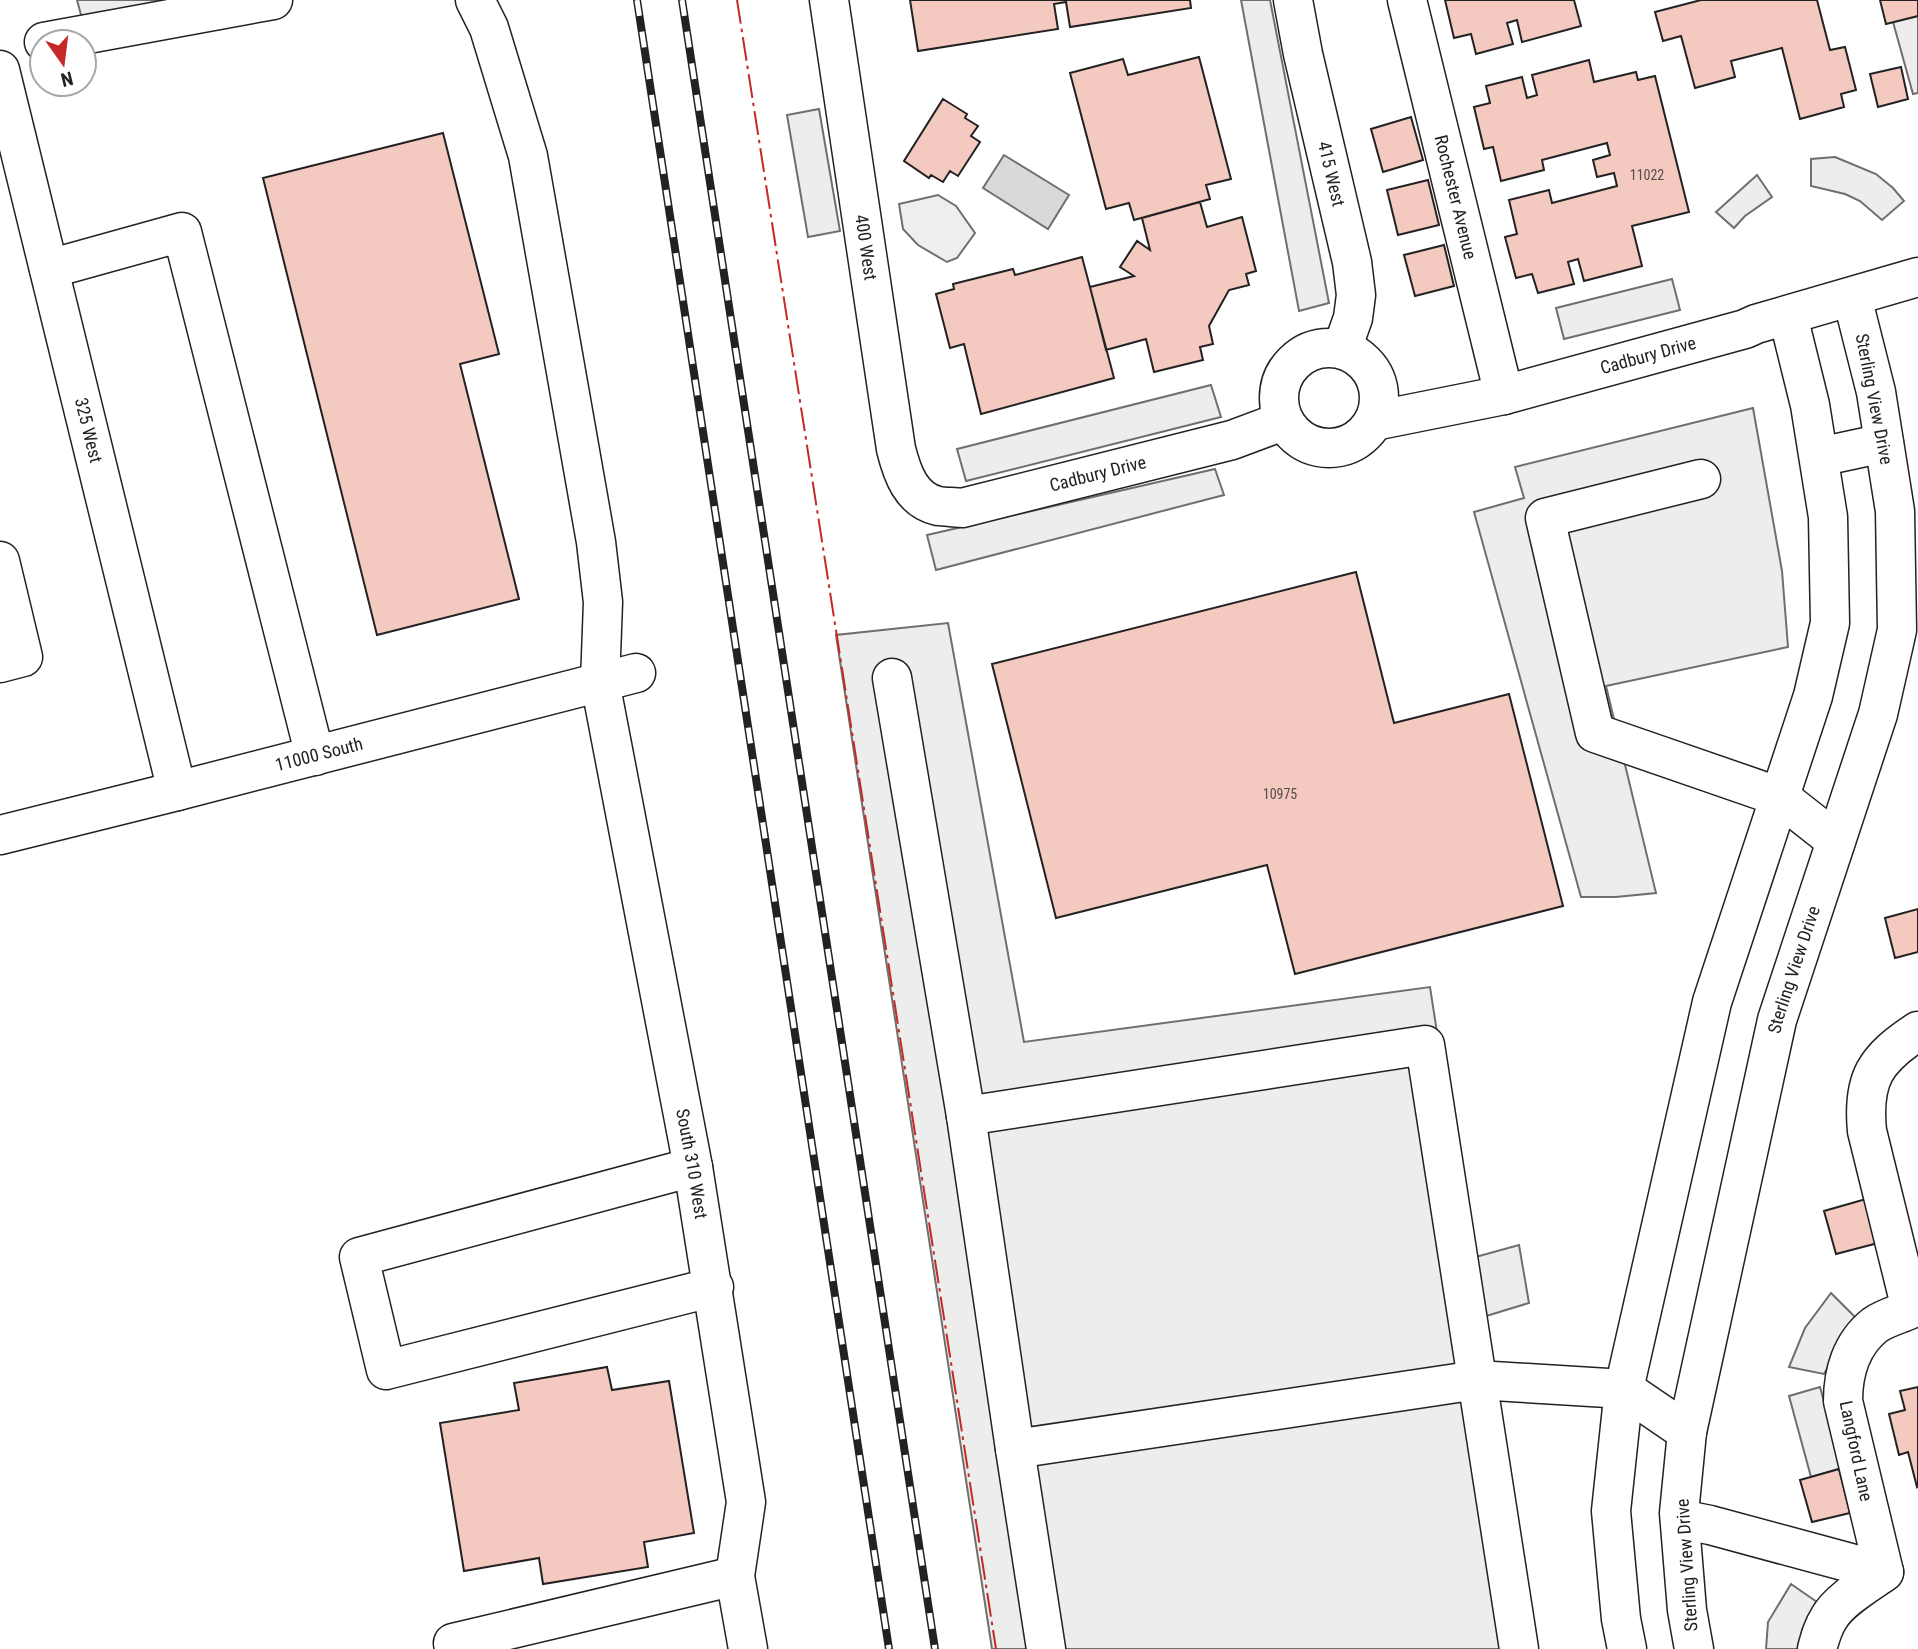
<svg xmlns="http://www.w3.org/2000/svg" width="1918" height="1649" viewBox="0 0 1918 1649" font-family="'Roboto Condensed',sans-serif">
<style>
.green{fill:#eee;stroke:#6f6f6f;stroke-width:2}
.parking{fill:#ededed;stroke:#6f6f6f;stroke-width:2}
.water{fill:#d9d9d9;stroke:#6f6f6f;stroke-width:2}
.building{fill:#f3c9c0;stroke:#222;stroke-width:2}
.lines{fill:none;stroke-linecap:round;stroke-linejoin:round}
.minor-casing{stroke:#222;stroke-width:41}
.minor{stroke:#fff;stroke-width:38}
.rail-casing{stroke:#222;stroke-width:8}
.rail{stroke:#fff;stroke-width:5;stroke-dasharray:16;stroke-linecap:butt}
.power{stroke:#c62828;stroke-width:2;stroke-dasharray:24 5 3.5 5;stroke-linecap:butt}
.labels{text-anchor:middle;stroke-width:5;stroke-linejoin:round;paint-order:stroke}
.number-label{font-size:14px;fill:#564c4a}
.street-label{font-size:18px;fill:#222;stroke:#fff}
</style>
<rect width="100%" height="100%" fill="#fff"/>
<path class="green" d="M938,195l18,11 19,27 -18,25 -10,4 -29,-17 -15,-16 -4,-25z"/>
<path class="parking" d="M77,0h106l-99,26z
M1241,0h29l59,303 -30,8z
M1918,16v77l-5,1 -20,-72z
M819,109l21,122 -32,6 -21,-122z
M1835,157l41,17 17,14 11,13 -22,19 -22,-19 -15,-7 -34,-8v-27z
M1757,175l15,22 -27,19 -11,12 -18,-16z
M1672,279l8,31 -116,29 -8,-31z
M1211,385l10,32 -255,64 -9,-32z
M1753,408l29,163 6,76 -182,39 50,207 -40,4h-35l-107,-385 50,-14 -9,-31z
M1215,469l9,26 -288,75 -9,-35z
M948,623l76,419 406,-55 42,271 47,-13 10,58 -46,14 50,332h-541l-156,-1014z
M1831,1293l25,25 -32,56 -35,-7 16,-39z
M1820,1387l22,81 -31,9 -22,-81z
M1791,1584l26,18 -15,28 -2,19h-34l2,-27z"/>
<path class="water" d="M1004,155l65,40 -21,34 -65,-41z"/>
<path class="building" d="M910,0h280l1,8 -121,19 -4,-25 -12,2 4,25 -140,22z
M1445,0h129l7,26 -59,16 -5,-22 -10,3 6,21 -37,10 -5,-20 -17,4z
M1701,0h116l13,50 15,-3 11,43 -15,4 3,13 -44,12 -18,-71 -51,13 4,16 -40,11 -14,-52 -18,5 -8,-29z
M1880,0h38v16l-32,8z
M1199,57l32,122 -25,6 4,14 -76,21 -5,-17 -23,6 -36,-136 53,-14 5,16z
M1589,60l5,22 42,-10 2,8 17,-4 34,136 -57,14 10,40 -58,15 -6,-22 -10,3 6,22 -36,9 -6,-19 -16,4 -11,-41 12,-3 -8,-34 40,-10 3,13 65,-17 -3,-13 -17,4 -4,-17 17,-5 -3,-12 -65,17 2,10 -43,11 -8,-34 -9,2 -10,-42 16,-4 -4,-17 36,-9 5,21 10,-3 -5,-20z
M1901,67l7,32 -30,8 -8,-33z
M943,99l24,15 -2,4 13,8 -7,10 9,6 -22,34 -8,-5 -7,11 -12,-7 -2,3 -25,-17z
M1411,117l12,43 -40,12 -12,-43z
M443,133l56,221 -39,10 59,235 -142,36 -114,-457z
M1428,180l11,45 -41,10 -11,-45z
M1200,202l7,25 35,-10 14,54 -10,3 3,11 -20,5 -20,36 4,18 -13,3 3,13 -49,12 -8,-33 -40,11 -16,-63 44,-11 -14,-9 17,-26 13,9 -8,-32z
M1444,245l10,41 -39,10 -11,-41z
M1082,257l32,121 -133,36 -17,-70 -14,4 -14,-54 18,-5 -1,-5 60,-15 2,6z
M1356,572l38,151 115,-29 54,212 -268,68 -28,-109 -211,53 -64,-254z
M1918,909v43l-23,6 -10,-40z
M1866,1199l12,44 -42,11 -12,-43z
M607,1367l5,23 57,-9 25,152 -50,9 4,25 -105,17 -4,-26 -75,13 -24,-148 79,-13 -5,-27z
M1918,1387v99l-1,1 -9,-35 -9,3 -10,-41 16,-4 -5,-19z
M1839,1469l11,44 -38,9 -12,-42z"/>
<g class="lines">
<defs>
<g id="minor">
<path id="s1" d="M475,0l14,28 39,128 68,386 7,60 -3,80 93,485 53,335 -11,74 13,73"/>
<path id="s2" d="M829,0l67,449c6,24 15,51 42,57 8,1 16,1 24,2l270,-68 51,-19"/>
<path id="s3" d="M1293,0l10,54 49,208 4,33 -3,23 -11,31"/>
<path id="s4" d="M1407,0l97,395"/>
<path d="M44,42l229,-42"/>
<path id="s5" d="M0,70l177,721"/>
<path d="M49,269l133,-37 133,524"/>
<circle cx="1329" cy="398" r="50"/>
<path id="s6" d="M1374,421l130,-26 241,-66 11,-5 162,-47"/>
<path d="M1819,457l65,-14"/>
<path d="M1701,479l-156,39 50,215 185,64 56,44"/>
<path d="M0,561l23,96 -23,6"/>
<path d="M892,678l74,438 49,333 462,-69 147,9 63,43"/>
<path id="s7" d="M0,835l177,-44 459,-118"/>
<path d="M966,1116l459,-71 94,604"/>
<path d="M693,1167l-334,90 27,113 328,-83"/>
<path d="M1015,1449l31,200"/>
<path d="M1680,1519l30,6 174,47"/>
<path d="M454,1649l-1,-6 282,-67"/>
<path d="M1627,1649l-6,-30 -10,-108 13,-122 88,-387 101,-306 17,-73 -2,-106 -18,-112 -22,-89"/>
<path id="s8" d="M1694,1649l-7,-39 -8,-97 8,-81 90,-412 101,-306 19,-84 -2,-119 -19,-119 -24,-95"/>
<path d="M1817,1649c3,-11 6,-22 12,-31 10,-18 38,-34 55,-46l-41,-171c0,-28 8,-57 32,-76 10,-7 25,-11 36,-16l-44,-178c-5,-52 8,-72 51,-100"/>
</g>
</defs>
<use href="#minor" class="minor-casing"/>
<use href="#minor" class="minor"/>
<defs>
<path id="rail" d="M637,0l252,1649
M682,0l253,1649"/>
</defs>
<use href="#rail" class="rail-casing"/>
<use href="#rail" class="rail"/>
<path class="power" d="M737,0l259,1649"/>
</g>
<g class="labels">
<g class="number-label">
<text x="1647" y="180">11022</text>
<text x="1280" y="799">10975</text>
</g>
<g class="street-label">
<text dy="6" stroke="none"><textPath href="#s3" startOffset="178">415 West</textPath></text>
<text dy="6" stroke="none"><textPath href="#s4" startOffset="203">Rochester Avenue</textPath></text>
<text dy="6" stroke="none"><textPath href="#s2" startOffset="250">400 West</textPath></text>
<text dy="6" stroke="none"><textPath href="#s6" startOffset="282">Cadbury Drive</textPath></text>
<text transform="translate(1874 399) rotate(79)" y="6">Sterling View Drive</text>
<text dy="6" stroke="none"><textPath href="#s5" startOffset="371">325 West</textPath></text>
<text dy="6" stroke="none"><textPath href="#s2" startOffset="693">Cadbury Drive</textPath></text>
<text dy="6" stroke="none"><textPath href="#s7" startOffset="329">11000 South</textPath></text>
<text dy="6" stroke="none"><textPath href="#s8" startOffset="693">Sterling View Drive</textPath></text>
<text dy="6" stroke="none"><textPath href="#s1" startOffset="1188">South 310 West</textPath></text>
<text transform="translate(1856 1451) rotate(78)" y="6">Langford Lane</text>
<text transform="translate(1687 1565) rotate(-94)" y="6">Sterling View Drive</text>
</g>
</g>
<g transform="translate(63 63) rotate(166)"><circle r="33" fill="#ffffff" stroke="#a7a7a7" stroke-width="2"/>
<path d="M0-5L12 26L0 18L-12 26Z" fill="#c62828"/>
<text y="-10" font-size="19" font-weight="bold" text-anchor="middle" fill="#222222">N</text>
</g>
</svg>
